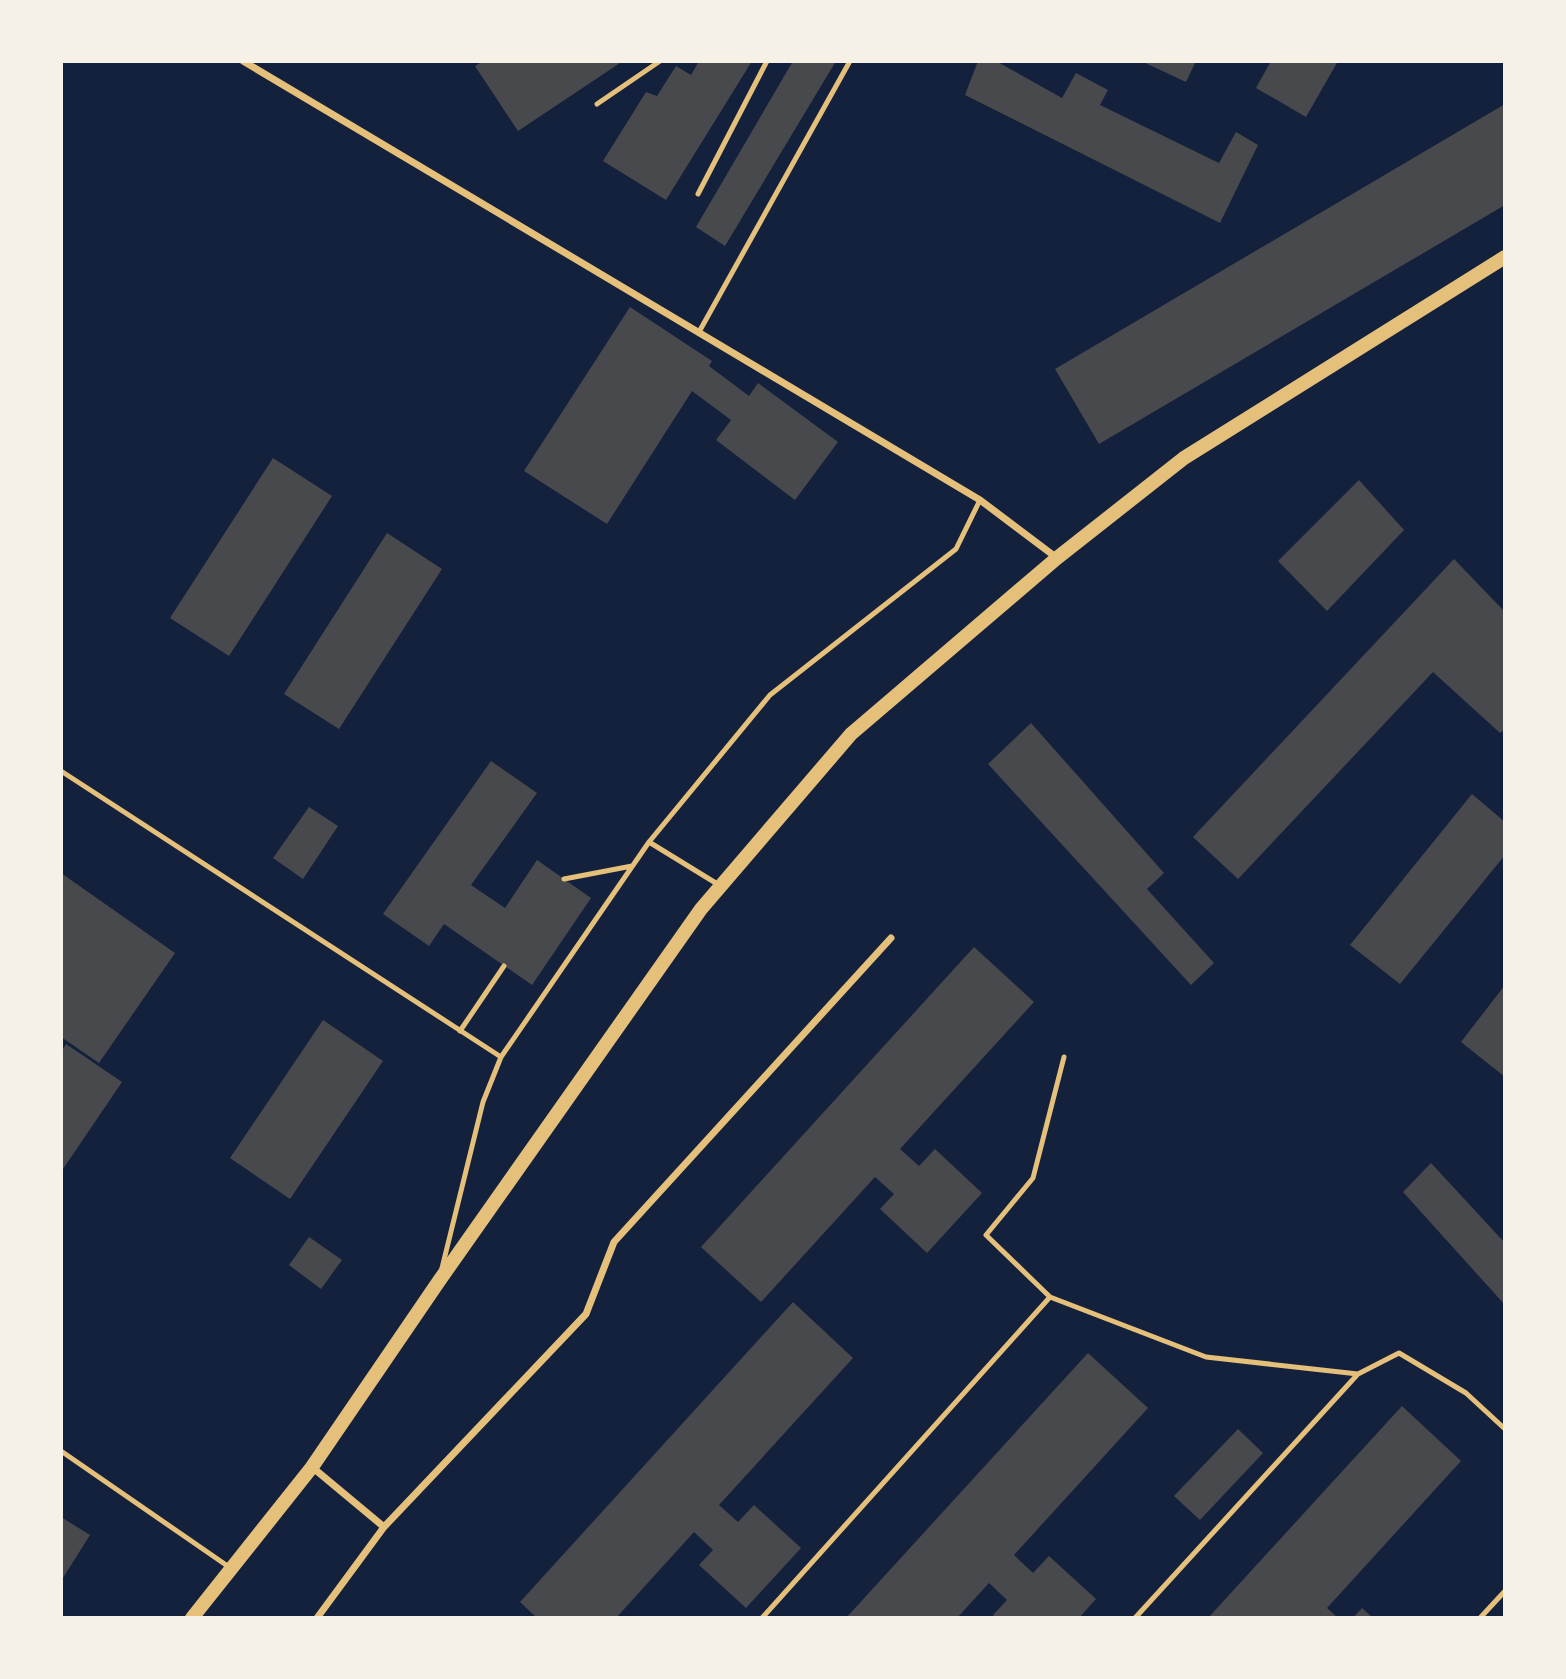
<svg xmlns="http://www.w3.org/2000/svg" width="1566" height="1679" viewBox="0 0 1566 1679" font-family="Montserrat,sans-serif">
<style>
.building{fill:#48494c}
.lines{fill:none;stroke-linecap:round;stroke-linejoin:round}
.service{stroke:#e5c07b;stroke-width:5}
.minor{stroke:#e5c07b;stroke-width:7}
.secondary{stroke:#e5c07b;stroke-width:14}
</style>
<rect width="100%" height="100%" fill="#14213d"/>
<path class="building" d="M483,61h140l-105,70 -43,-65z
M699,61h53l-86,139 -63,-39 43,-69 11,4 19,-30 15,9z
M793,61h43l-111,185 -29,-19z
M978,61h18l66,37 14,-25 32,17 -8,15 119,58 17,-31 22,13 -38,78 -255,-128z
M1141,61h55l-10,21z
M1271,61h67l-32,56 -50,-29z
M1505,104v101l-406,239 -44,-75z
M630,307l82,54 -3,5 40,30 9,-13 80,59 -43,58 -79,-60 15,-20 -39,-29 -85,133 -83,-53z
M273,458l59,38 -103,160 -59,-38z
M1359,480l45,50 -77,81 -49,-50z
M387,533l55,36 -103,160 -55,-35z
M1454,559l51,53v117l-5,4 -67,-61 -195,207 -45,-42z
M1031,723l133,150 -17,16 67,74 -23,22 -203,-221z
M491,761l46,32 -66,92 34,23 32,-48 54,38 -59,87 -88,-61 -15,22 -46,-32z
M1472,794l33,28v33l-105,129 -50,-39z
M309,807l29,19 -35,53 -30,-21z
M61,873l114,80 -76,110 -38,-26z
M974,947l60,55 -134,147 19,17 16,-17 47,44 -55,60 -47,-44 14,-15 -19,-17 -114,125 -60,-55z
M1505,985v92l-44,-35z
M323,1020l60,41 -93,138 -60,-41z
M66,1044l56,38 -61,90v-120z
M1431,1163l74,80v62l-102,-113z
M309,1237l33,23 -21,29 -32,-24z
M793,1302l60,56 -134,147 19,17 16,-17 47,43 -55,60 -47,-43 14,-15 -19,-18 -78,86h-79l-17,-16z
M1088,1353l60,55 -134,147 19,18 16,-17 47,43 -17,19h-83l-3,-3 14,-15 -18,-17 -32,35h-111z
M1402,1406l59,55 -134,147 11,10h-130z
M1238,1429l25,24 -63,67 -26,-24z
M61,1517l29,18 -29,46z
M1362,1608l11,10h-20z"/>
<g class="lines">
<path class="service" d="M597,104l63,-43
M698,194l69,-133
M699,332l151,-271
M61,771l440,286
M649,842l70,43
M564,879l68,-13
M460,1031l44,-65
M442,1268l41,-166 18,-45 148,-215 121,-147 186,-146 24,-49
M1050,1297l-64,-62 47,-57 31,-121
M61,1451l168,116
M762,1618l288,-321 156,60 152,17 41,-21 67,40 39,36
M1135,1618l222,-243
M1480,1618l25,-27"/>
<path class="minor" d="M243,61l737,439 77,58
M312,1467l72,60 202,-213 28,-72 277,-304
M317,1618l67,-91"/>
<path class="secondary" d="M192,1618l120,-151 127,-186 262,-372 150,-175 206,-176 127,-100 321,-201"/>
</g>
<rect width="1566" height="1679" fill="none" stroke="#f6f1e7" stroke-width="126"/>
</svg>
